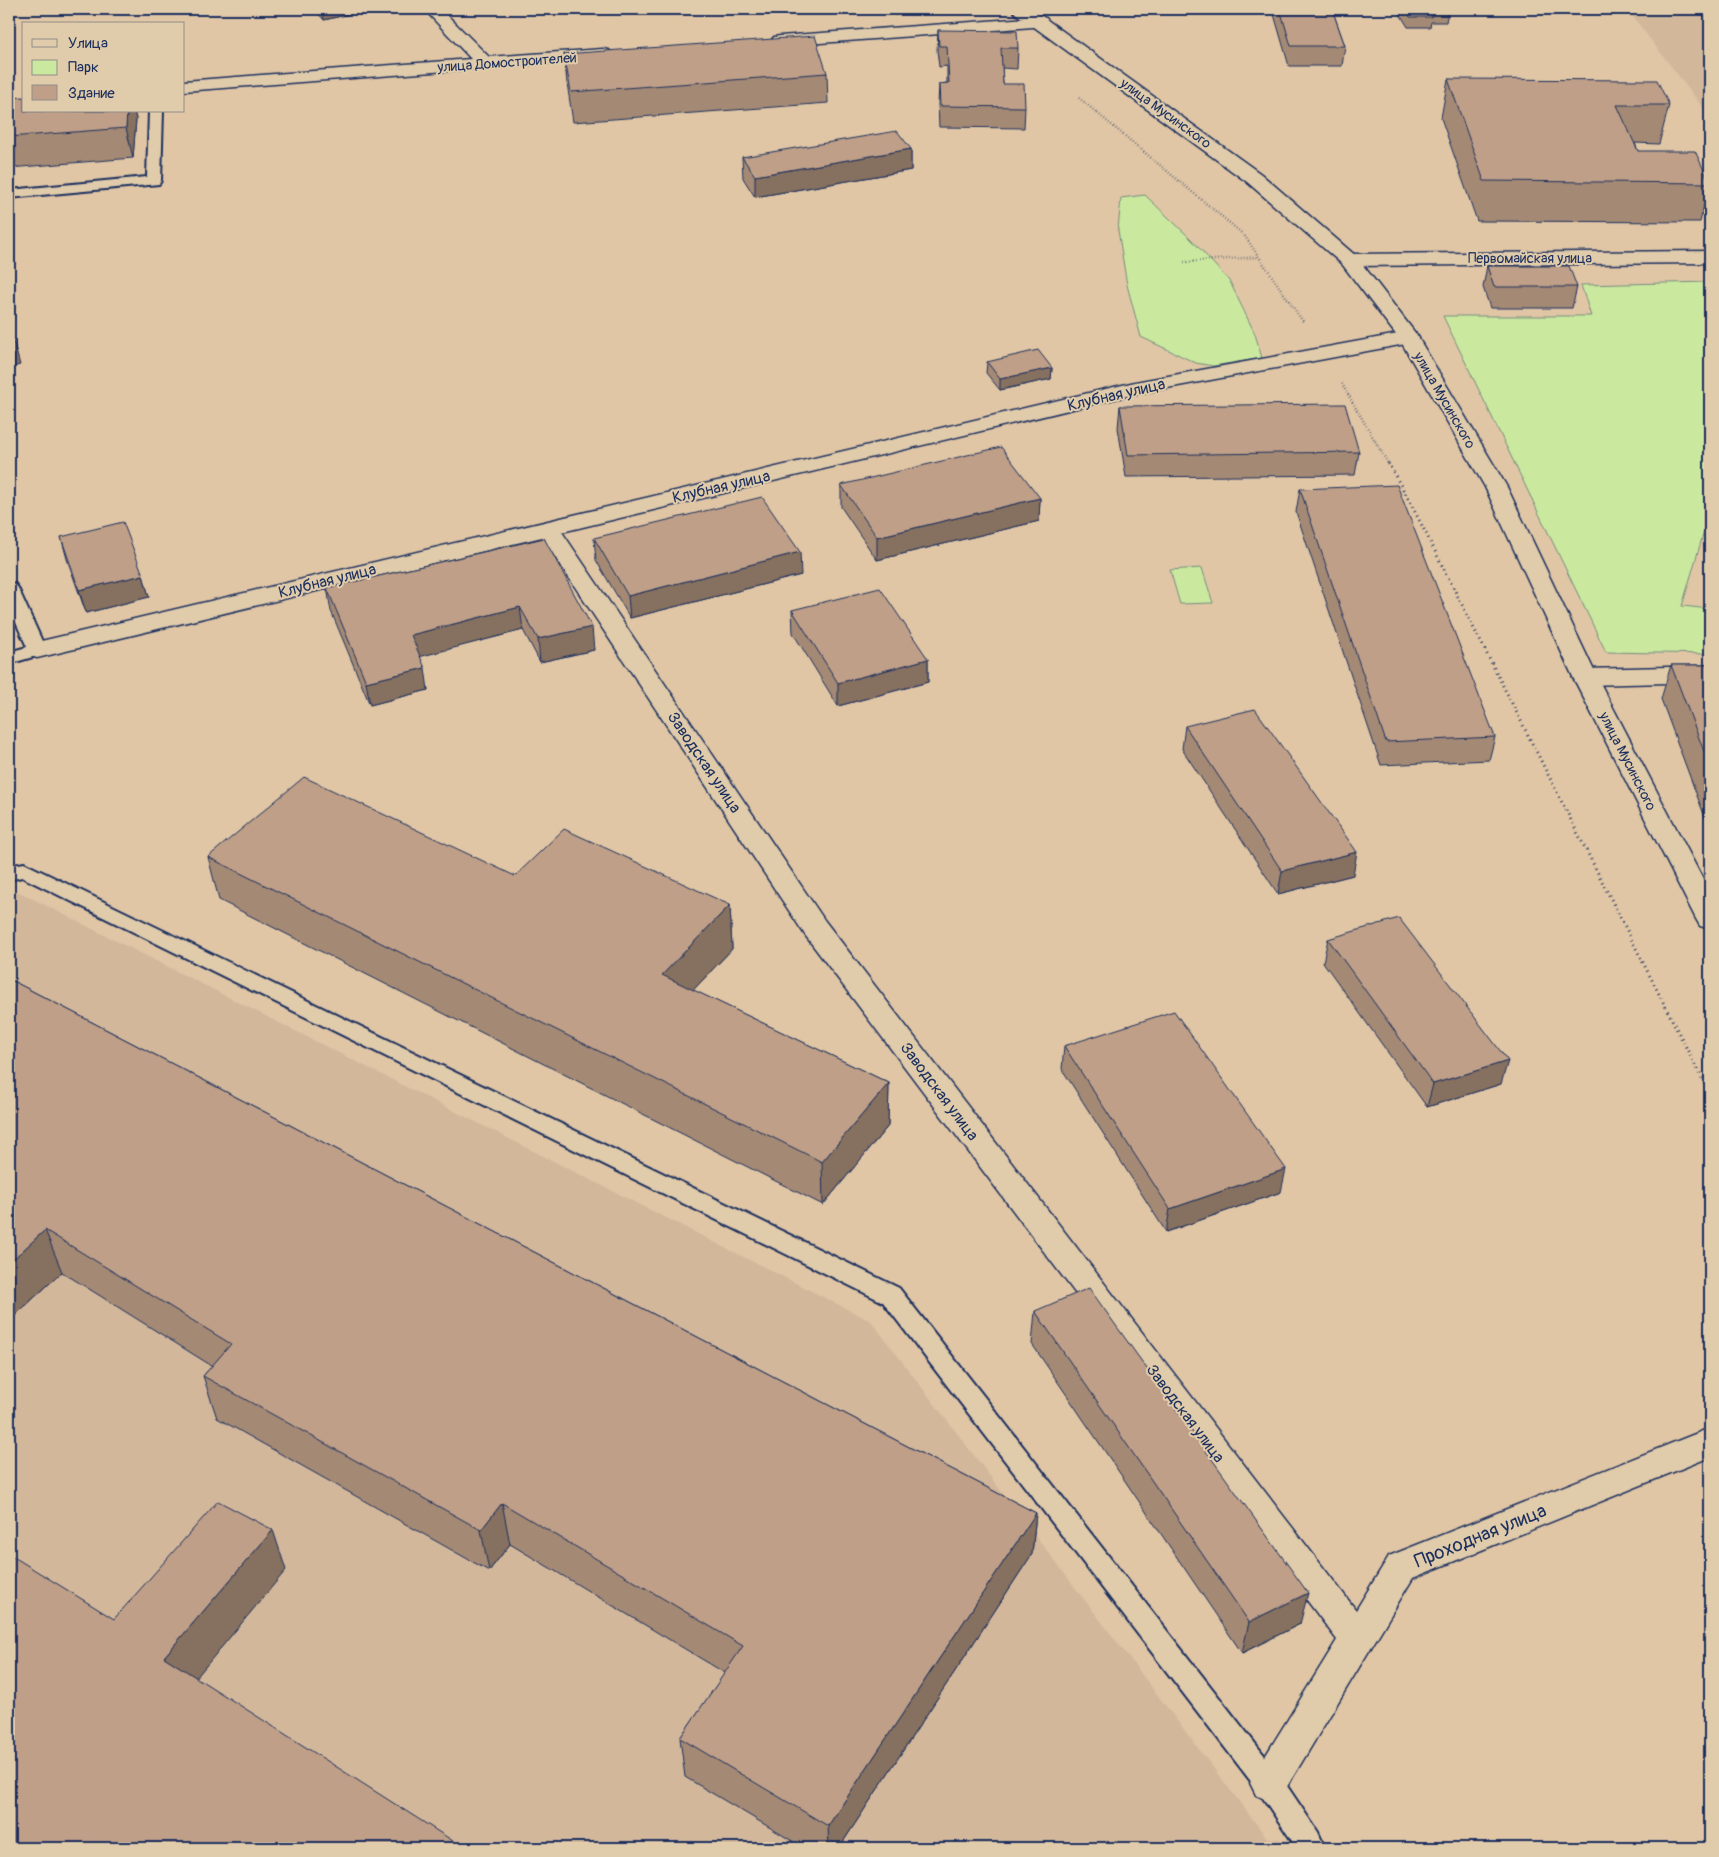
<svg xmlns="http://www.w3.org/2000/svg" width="1719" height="1857" viewBox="0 0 1719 1857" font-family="Pangolin,sans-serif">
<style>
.built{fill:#d2b79b}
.green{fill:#cbe89f;stroke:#738c7e}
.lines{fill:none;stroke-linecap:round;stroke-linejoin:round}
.lane-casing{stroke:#1b2f5e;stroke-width:4}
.street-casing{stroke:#1b2f5e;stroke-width:3}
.secondary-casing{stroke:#1b2f5e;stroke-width:3}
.path-far2{stroke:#1b2f5e;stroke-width:2.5;stroke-dasharray:0.5 2.5;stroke-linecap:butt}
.path-far1{stroke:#1b2f5e;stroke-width:3;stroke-dasharray:1 4;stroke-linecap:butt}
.path{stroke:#1b2f5e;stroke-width:4;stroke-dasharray:1 4.5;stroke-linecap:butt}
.lane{fill:#e0cbaa;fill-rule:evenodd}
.street{fill:#e0cbaa;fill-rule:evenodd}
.secondary{fill:#e0cbaa;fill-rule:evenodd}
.wall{fill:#a48974;stroke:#1b2f5e}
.shaded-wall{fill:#866f5e;stroke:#1b2f5e}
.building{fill:#bf9f87;stroke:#1b2f5e}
.labels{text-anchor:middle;stroke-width:4;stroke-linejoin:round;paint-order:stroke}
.far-street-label{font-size:14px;fill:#1b2f5e;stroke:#e0cbaa}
.street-label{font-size:16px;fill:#1b2f5e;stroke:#e0cbaa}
.near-street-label{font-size:19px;fill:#1b2f5e;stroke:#e0cbaa}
</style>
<rect width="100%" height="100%" fill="#e0c6a5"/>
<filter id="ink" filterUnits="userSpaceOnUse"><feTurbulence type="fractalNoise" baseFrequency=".02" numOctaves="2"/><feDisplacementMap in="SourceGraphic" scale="10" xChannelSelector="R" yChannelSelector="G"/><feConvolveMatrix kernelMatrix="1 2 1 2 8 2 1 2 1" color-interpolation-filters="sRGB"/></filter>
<g filter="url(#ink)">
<path class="built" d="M1627,9h83v108z
M17,891l854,430 396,517 97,10h-1355v-956z"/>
<path class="green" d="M1145,195l46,44 39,43 25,52 7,24 -49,8 -17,-3 -55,-26 -14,-52 -9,-55 3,-32z
M1710,282v243l-5,3 -23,78 28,3v45l-104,-2 -163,-336h148l-10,-31z
M1202,568l11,35 -33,1 -10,-34z"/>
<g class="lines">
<defs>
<path id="lane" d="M149,111h14l-2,70 -2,3 -150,14v-8l138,-13z
M9,583l6,1 3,4 28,62 -3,4 -34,10v-12l18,-5 -18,-40z
M24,863l875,425 380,486 39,58 4,9 -1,7h-28l1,-4 -35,-52 -376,-490 -861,-425 -13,3v-14z"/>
<path id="street" d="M424,9h17l48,48 114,-8 6,1 3,4 -3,4 -6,1 -419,32v-10l287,-22z
M1040,17l6,1 3,4 -3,4 -266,20 -6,-1 -3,-4 3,-4 6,-1z
M1710,251v12l-361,3 -7,-2 -3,-4 3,-4 7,-2z
M1409,332l7,2 3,4 -3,4 -281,52 -573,138 263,389 531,689 33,-54 321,-128v29l-297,121 -131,217 -13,6 -13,-6 -6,-12 6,-12 81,-131 -532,-705 -263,-398 -505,121 -9,-3 -3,-5 3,-5 9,-3 1098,-260z
M1710,666v16l-125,3 -9,-2 -3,-6 3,-6 9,-2z"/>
<path id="secondary" d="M1013,9h19l229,165 95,82 60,78 91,153 90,190 113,216v36l-10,-3 -4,-7 -123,-242 -88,-190 -85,-147 -58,-76 -95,-82 -232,-169z"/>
</defs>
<use href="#lane" class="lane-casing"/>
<use href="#street" class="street-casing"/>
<use href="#secondary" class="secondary-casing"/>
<path class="path-far2" d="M1079,98l165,137 60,88
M1184,262l75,-5
M1342,384l47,81"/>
<path class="path-far1" d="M1388,463l21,37 288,569"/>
<path class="path" d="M1697,1068l13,26"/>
<use href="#lane" class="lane"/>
<use href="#street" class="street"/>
<use href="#secondary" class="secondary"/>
</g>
<path class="wall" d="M314,9h58l-48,11z
M888,9h35l-28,6z
M1273,9h59l13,37 -3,20h-53l-16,-55z
M1397,9h49l2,3 -2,10h-15l-1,5h-22z
M938,30l80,18 -1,21 -15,-1 1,16 22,23 -1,21 -85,-1 -1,-23 1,-20 8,-1v-17l-8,1 -2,-17z
M564,54l263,19 1,30 -255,19 -6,-39z
M1448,79l221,26 -10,39 -24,-1 3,8 72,31 -10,40 -223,-1 -36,-103z
M9,98l15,13h110l2,8 -3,39 -124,10z
M911,149v21l-156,27 -12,-19 -1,-21z
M1487,266l90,21 -5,21h-82l-7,-21z
M987,362l65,6 -1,11 -51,11 -14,-17z
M1120,406l239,46 -4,23 -229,2 -8,-49z
M841,485l199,13 -1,23 -162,39 -36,-53z
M1300,489l195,248 -6,23 -108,5 -85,-253z
M61,537l82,38 6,22 -63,16 -19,-54z
M544,538l50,112 -54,12 -17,-32 -103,26 8,34 -58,15 -39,-94 -4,-23z
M594,538l207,37 -171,43 -34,-58z
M792,610l136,49v23l-90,24 -45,-73z
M1671,665h39v163h-1l-48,-129z
M1185,726l168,149 -75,19 -96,-145z
M208,857l307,19 215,29 2,44 -39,41 196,93 -1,43 -65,79 -604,-305z
M1328,939l173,145 -74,23 -104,-145z
M9,979l1027,534 -4,41 -193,294h-35l-119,-71 -5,-39 45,-65 -215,-129 -21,27 -272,-153 -14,-42 9,-10 -150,-94 -53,49z
M1064,1046l217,146 -115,40 -104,-163z
M1035,1311l265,313 -58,29 -210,-309z"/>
<path class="shaded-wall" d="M322,9h50l-48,11z
M895,9h28l-28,6z
M127,111h7l2,8 -3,39 -7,-30z
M911,149v21l-156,27v-21z
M14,343l6,22 -11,3v-24z
M1052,368l-1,11 -51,11v-11z
M1040,498l-1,23 -162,39v-23z
M800,552l1,23 -171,43 -2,-22z
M143,575l6,22 -63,16 -7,-23z
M520,607l3,23 -108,28 -4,-23z
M592,627l2,23 -54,12 -2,-23z
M928,659v23l-90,24v-23z
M425,668l3,22 -58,15 -4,-23z
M1357,852l-4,23 -75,19 4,-23z
M730,905l2,44 -66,70 -4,-44z
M1508,1061l-7,23 -74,23 6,-23z
M889,1083l-1,43 -65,79 -1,-43z
M1286,1169l-5,23 -115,40 4,-23z
M45,1230l17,42 -53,49v-58z
M502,1503l8,41 -21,27 -8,-41z
M1036,1513l-4,41 -193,294h-10l-1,-22z
M273,1530l13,40 -106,127 -16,-40z
M1308,1593l-8,31 -58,29 7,-31z"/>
<path class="building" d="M1280,9h52l13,37h-54z
M1405,9h41l2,3h-20l4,5h-22z
M938,30l79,1 1,17h-17l2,36h21l1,23 -85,-1 -1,-22 10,-1 -2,-37h-8z
M815,36l12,37 -256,19 -7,-38z
M1448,79l209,1 12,25h-52l21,46h57l15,32 -226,-2z
M24,97v14h103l-1,17 -117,9v-39z
M897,131l14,18 -156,27 -13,-19z
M1487,266h82l8,21h-83z
M9,335l5,8 -5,1z
M1038,350l14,18 -52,11 -13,-17z
M1345,404l14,48 -231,3 -8,-49z
M1001,447l39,51 -163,39 -36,-52z
M1397,485l98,252 -109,5 -86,-253z
M762,497l38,55 -172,44 -34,-58z
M123,522l20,53 -64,15 -18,-53z
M544,538l48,89 -54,12 -18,-32 -109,28 14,33 -59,14 -39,-94z
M880,588l48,71 -90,24 -46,-73z
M1671,665h39v102z
M1255,709l102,143 -75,19 -97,-145z
M304,777l211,99 49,-47 166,76 -68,70 227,108 -67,79 -614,-305z
M1399,918l109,143 -75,23 -105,-145z
M9,979l1027,534 -208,313 -148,-88 63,-92 -241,-143 -21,27 -278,-154 28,-32 -186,-114 -36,33z
M1174,1011l112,158 -116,40 -106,-163z
M1089,1288l219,305 -59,29 -214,-311z
M218,1501l55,29 -109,127 300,191h-455v-294l105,65z"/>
</g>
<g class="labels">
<g class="far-street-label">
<text transform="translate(507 62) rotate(-4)" y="5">улица Домостроителей</text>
<text transform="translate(1166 113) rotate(36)" y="5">улица Мусинского</text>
<text x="1530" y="263">Первомайская улица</text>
<text transform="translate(1445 400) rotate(60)" y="5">улица Мусинского</text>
<text transform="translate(1628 761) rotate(63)" y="5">улица Мусинского</text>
</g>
<g class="street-label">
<text transform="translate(1116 394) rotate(-13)" y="6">Клубная улица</text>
<text transform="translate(721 486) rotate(-13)" y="6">Клубная улица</text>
<text transform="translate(327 580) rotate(-14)" y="6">Клубная улица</text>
<text transform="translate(705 762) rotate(56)" y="6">Заводская улица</text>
<text transform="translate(940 1091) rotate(53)" y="6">Заводская улица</text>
<text transform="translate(1186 1413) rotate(53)" y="6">Заводская улица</text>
</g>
<g class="near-street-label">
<text transform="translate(1480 1535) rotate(-22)" y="7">Проходная улица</text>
</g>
</g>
<rect width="1719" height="1857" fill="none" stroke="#e0cbaa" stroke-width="30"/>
<rect x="15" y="15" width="1689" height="1827" fill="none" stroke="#1b2f5e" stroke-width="2" filter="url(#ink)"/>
<rect x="22" y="22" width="162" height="90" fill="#e0cbaa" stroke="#918d8c"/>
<rect x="32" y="39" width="25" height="8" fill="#e0cbaa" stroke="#918d8c"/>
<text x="68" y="48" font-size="15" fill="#1b2f5e">Улица</text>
<rect x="32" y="60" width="25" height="15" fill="#cbe89f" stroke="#918d8c"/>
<text x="68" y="72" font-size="15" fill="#1b2f5e">Парк</text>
<rect x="32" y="85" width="25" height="15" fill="#bf9f87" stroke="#918d8c"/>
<text x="68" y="98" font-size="15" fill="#1b2f5e">Здание</text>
</svg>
